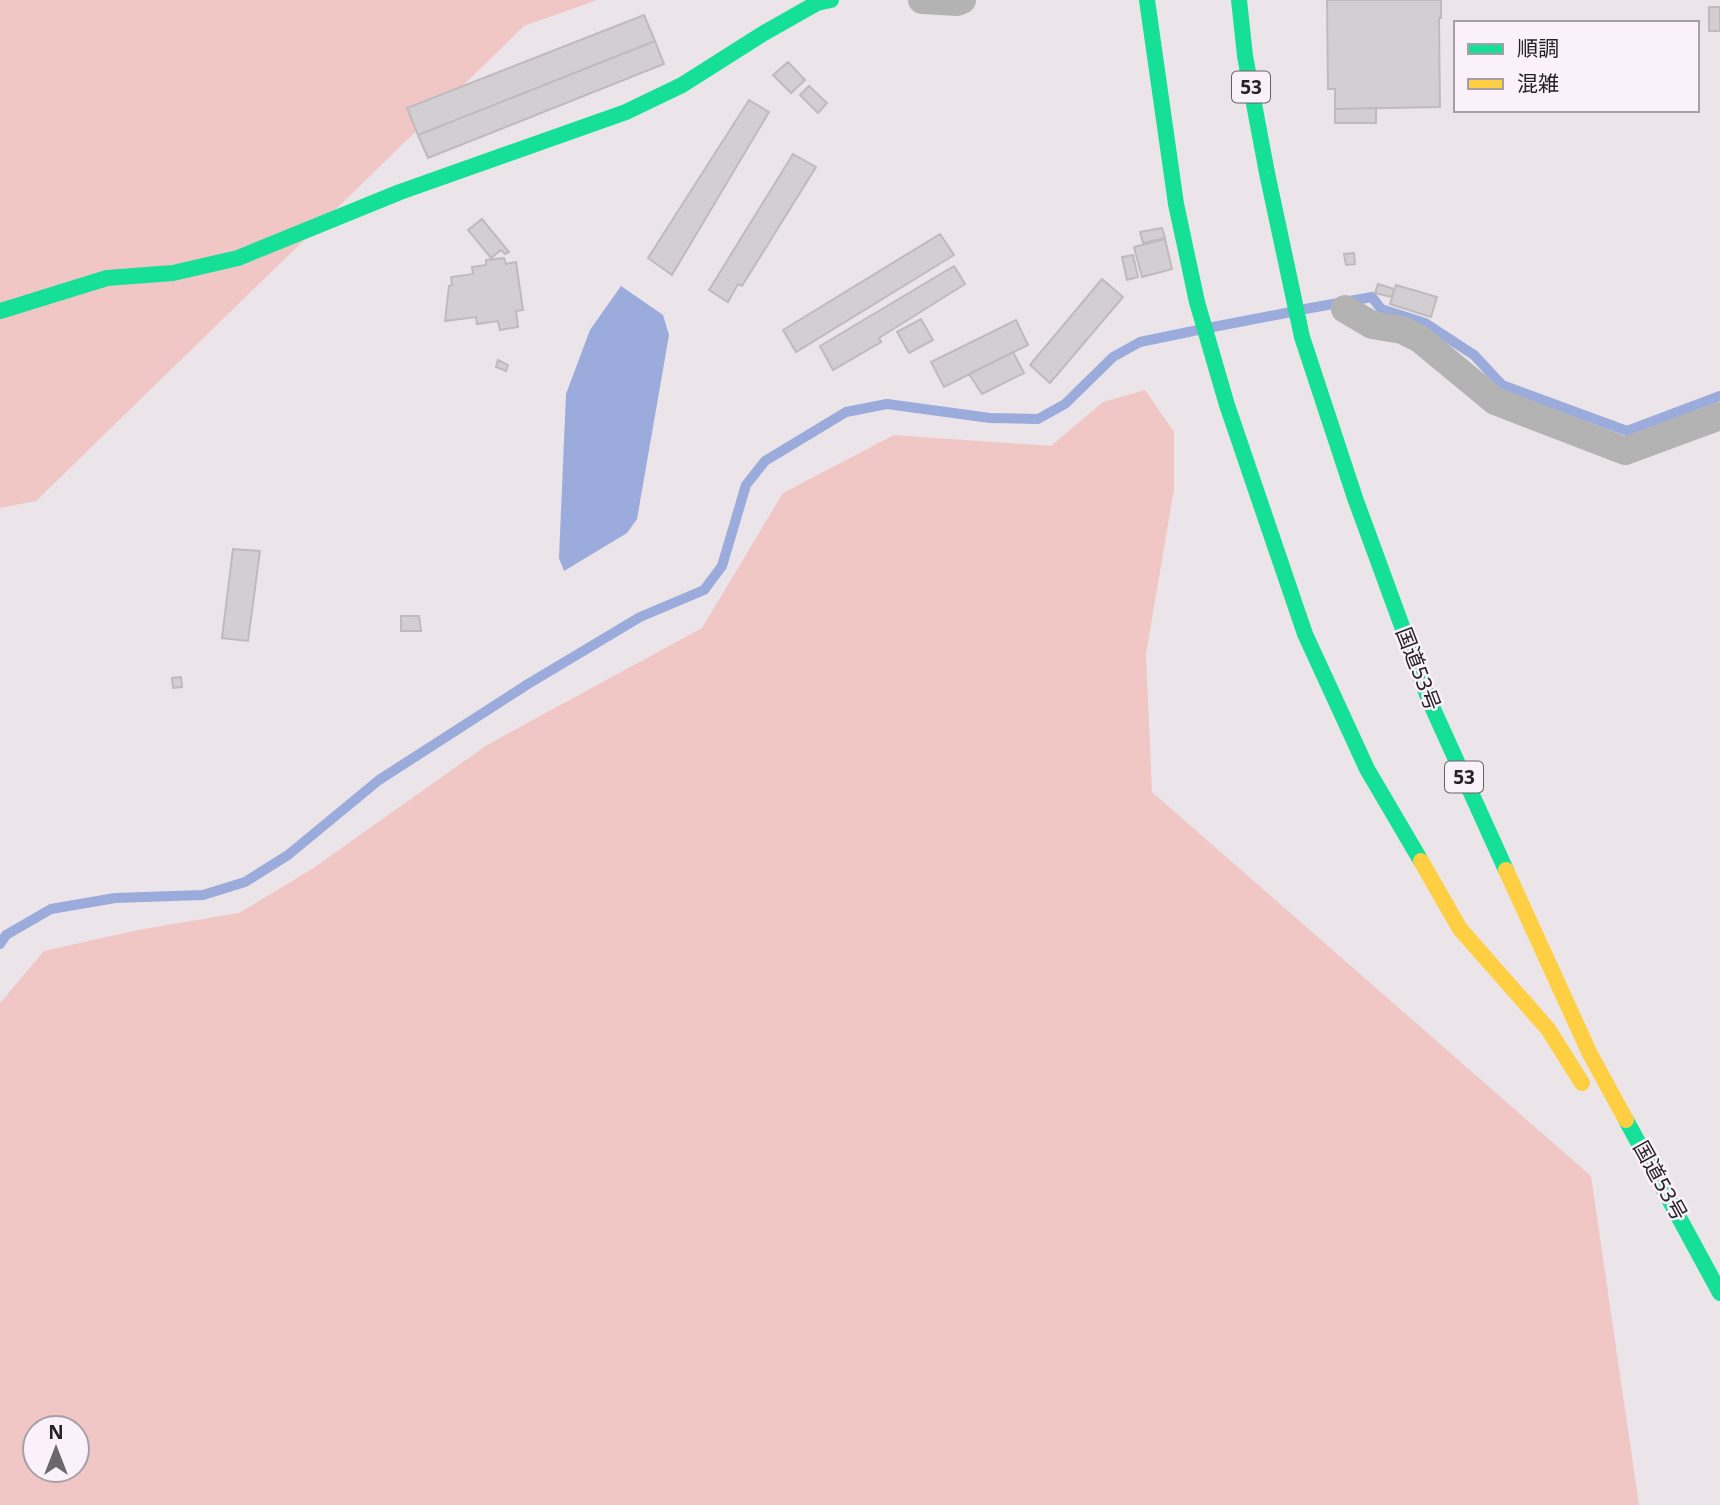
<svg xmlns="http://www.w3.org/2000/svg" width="1720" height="1505" viewBox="0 0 1720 1505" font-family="'Noto Sans','Noto Sans JP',sans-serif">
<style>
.green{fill:#f0c7c5;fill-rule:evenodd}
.water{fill:#9babdc}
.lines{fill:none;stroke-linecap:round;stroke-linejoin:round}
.stream{stroke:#9babdc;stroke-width:10}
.building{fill:#d3ced2;stroke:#c0babd;stroke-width:2}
.street{stroke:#b4b3b4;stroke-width:28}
.fast{stroke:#16e098;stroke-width:16}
.slow{stroke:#ffcf43;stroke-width:16}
.labels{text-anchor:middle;stroke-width:5;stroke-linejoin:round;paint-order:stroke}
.shield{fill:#fbf1fa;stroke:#666166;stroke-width:2}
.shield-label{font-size:19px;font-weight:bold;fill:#262326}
.street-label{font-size:21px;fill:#262326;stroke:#fbf1fa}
</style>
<rect width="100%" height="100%" fill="#ebe5ea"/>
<path class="green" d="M0,0h597l-73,26 -488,475 -36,7z
M1145,390l29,42v57l-28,165 6,138 439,384 48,329h-1639v-502l44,-52 94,-21 101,-17 73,-44 175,-124 215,-117 81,-135 111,-58 157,11 52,-44zM35,1428h42v42h-42z"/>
<path class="water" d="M621,286l42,29 6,20 -32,184 -10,14 -63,38 -5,-13 7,-164 24,-64z"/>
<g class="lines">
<path class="stream" d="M1305,309l67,-12 9,12 44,14 49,32 28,30 125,46 93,-35
M1213,327l78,-15
M0,944l6,-9 45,-26 64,-11 88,-3 42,-13 43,-27 91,-75 149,-96 112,-67 64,-27 18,-24 24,-81 19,-24 81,-49 41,-8 103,14 48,1 27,-15 48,-47 27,-15 58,-12"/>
</g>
<path class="building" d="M1327,0h114v18h-2l1,89 -105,2v-20h-7z
M1709,7h11v24h-11z
M644,15l11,26 -237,94 -11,-27z
M655,41l9,23 -236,94 -10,-23z
M788,62l17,18 -14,13 -18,-18z
M809,86l18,17 -9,10 -18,-18z
M749,100l20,12 -97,163 -24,-17z
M1376,108v15h-41v-14z
M793,154l23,13 -74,119 -4,-2 -10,18 -19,-12z
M482,219l27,33 -4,2 -4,-4 -10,8 -23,-28z
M1162,228l3,10 -22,5 -3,-11z
M940,234l14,21 -158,97 -13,-22z
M1165,239l7,30 -30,8 -8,-30z
M1354,253l1,11 -9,1 -2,-11z
M1133,255l5,22 -11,3 -5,-23z
M504,258l2,6 10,-2 7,48 -7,1 2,16 -18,3 -2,-9 -21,3 -1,-7 -31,4 4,-35 3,-1 -1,-8 22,-3 -1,-7 14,-2v-5z
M954,266l11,18 -86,54 2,4 -48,28 -13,-24z
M1102,279l21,18 -73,86 -20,-18z
M1378,284l16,5 -2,8 -17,-4z
M1396,285l41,12 -6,20 -41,-13z
M921,319l12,21 -24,13 -12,-21z
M1016,320l12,25 -84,42 -13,-25z
M1013,352l11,21 -42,21 -13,-20z
M498,360l10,5 -2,6 -10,-4z
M233,549l27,2 -12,90 -26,-3z
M401,616h18l2,15h-20z
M181,677l1,10 -9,1 -1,-10z"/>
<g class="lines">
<path class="street" d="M922,0l35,2 5,-2
M1345,309l27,16 30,5 18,9 75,62 130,50 95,-35"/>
<path class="fast" d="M1147,0l29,204 21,98 30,103 78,229 62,135 54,92
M1239,0l6,56 22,117 35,164 53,161 74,202 77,170
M0,311l107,-33 66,-5 65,-15 162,-66 226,-80 56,-27 82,-52 53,-30 14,-3
M1626,1120l94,173"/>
<path class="slow" d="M1421,861l39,68 88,100 34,54
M1506,870l84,184 36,66"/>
</g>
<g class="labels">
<g class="shield">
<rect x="1232" y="71.5" width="38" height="31" rx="5"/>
<rect x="1445" y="761.5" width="38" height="31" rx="5"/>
</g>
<g class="shield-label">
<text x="1251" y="94">53</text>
<text x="1464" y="784">53</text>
</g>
<g class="street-label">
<text transform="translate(1418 669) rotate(69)" y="7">国道53号</text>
<text transform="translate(1660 1181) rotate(61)" y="7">国道53号</text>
</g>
</g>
<rect x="1454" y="21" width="245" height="91" fill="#fbf1fa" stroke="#a69fa5" stroke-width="2"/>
<rect x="1468" y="44" width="35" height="10" fill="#16e098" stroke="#a69fa5" stroke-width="2"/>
<text x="1517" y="56" font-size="21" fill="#262326">順調</text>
<rect x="1468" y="79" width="35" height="10" fill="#ffcf43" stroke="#a69fa5" stroke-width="2"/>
<text x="1517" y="91" font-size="21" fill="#262326">混雑</text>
<g transform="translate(56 1449)"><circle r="33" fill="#fbf1fa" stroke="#a69fa5" stroke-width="2"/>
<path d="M0-5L12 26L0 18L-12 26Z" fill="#6b676b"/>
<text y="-10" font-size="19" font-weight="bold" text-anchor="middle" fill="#262326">N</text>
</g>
</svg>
